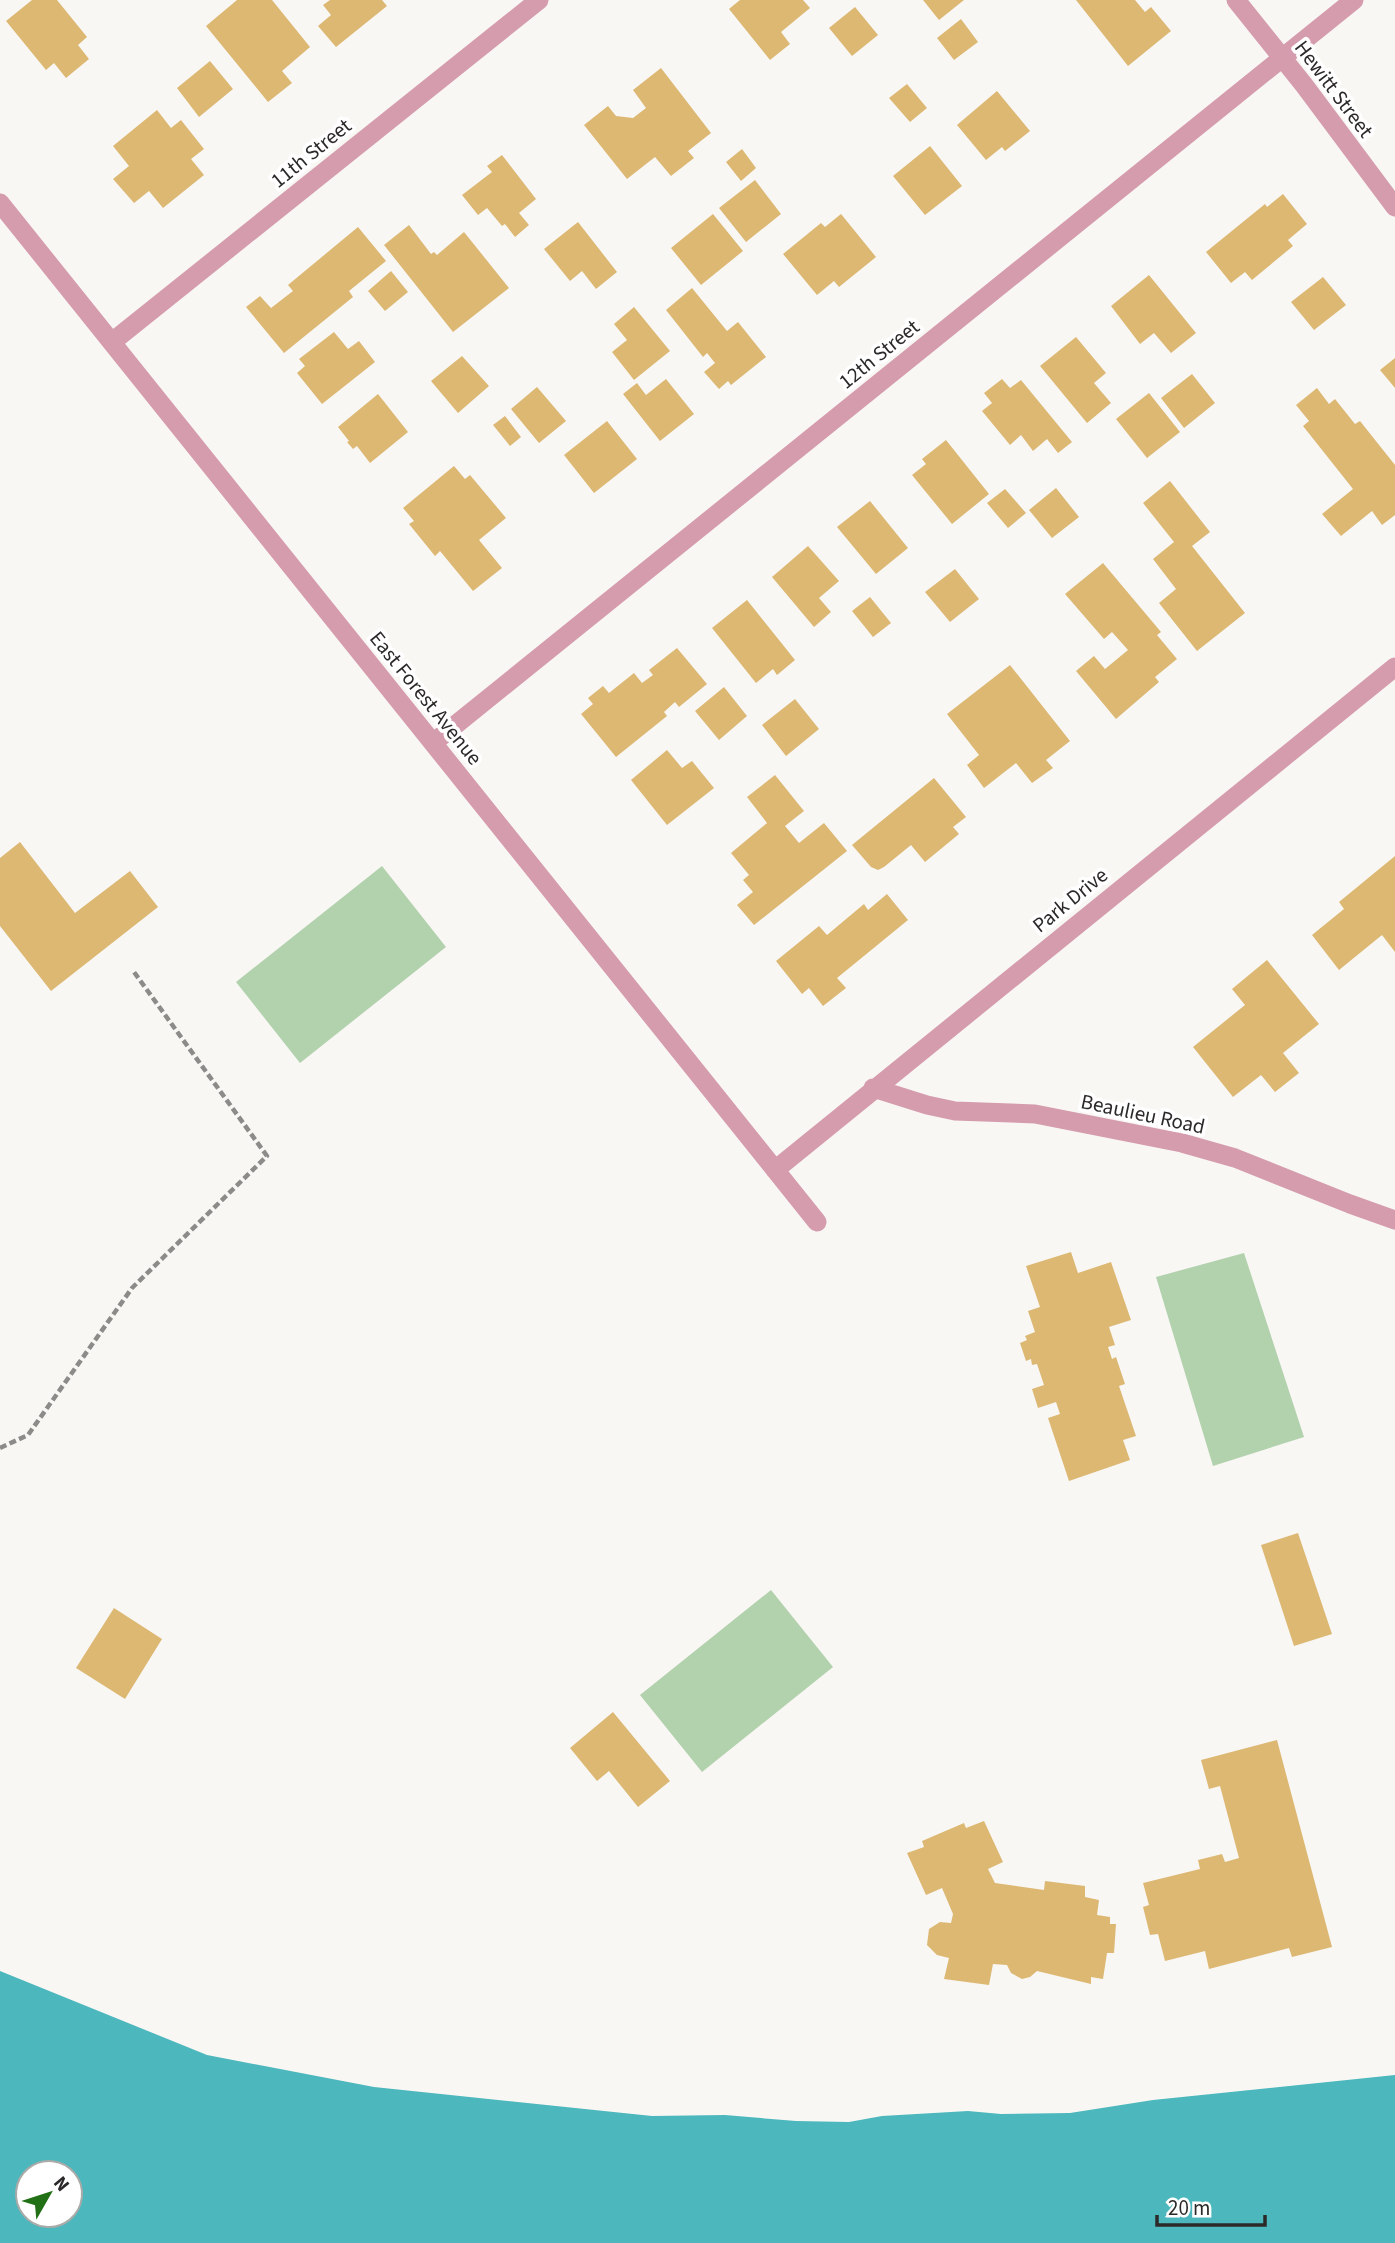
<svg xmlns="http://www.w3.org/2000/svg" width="1395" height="2243" viewBox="0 0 1395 2243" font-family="'Source Sans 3',sans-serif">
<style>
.green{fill:#b2d1ad}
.water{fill:#4cb7bc;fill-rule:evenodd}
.building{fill:#dcb873}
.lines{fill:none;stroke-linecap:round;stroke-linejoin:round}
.path{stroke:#8c8b89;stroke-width:4.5;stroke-dasharray:7 3.5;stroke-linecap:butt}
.minor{stroke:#d59cae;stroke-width:19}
.labels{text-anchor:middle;stroke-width:7;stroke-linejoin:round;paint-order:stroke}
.street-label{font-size:21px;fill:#2b2a29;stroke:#fff}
</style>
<rect width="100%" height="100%" fill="#f9f7f4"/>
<path class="green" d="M382,866l64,81 -146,116 -64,-81z
M1244,1253l60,184 -91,29 -57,-189z
M771,1590l62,77 -131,105 -62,-77z"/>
<path class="water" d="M0,1971l207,84 167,32 278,29 73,-1 71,6 53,1 33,-6 86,-5 33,3 69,-1 83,-13 242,-25v168h-1395zM70,2173v42h-42v-42z"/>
<path class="building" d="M32,0h25l30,37 -9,8 11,14 -23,19 -12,-15 -8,7 -40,-49z
M237,0h35l38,47 -28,24 10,12 -24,19 -62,-76z
M330,0h52l5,6 -51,41 -18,-21 13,-11 -8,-10z
M740,0h63l7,8 -29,24 9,12 -20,16 -41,-51z
M923,0h41l-25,20z
M1076,0h59l10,12 6,-5 20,24 -43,35z
M855,7l23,28 -26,21 -23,-28z
M961,19l17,23 -24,18 -17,-22z
M210,61l23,28 -34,28 -22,-29z
M661,68l50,65 -23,18 6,7 -23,18 -16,-19 -28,22 -43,-54 24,-19 8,10 17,2 13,-10 -13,-18z
M907,84l20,24 -17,14 -21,-24z
M997,91l33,40 -25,20 -3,-4 -16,13 -29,-35z
M157,110l14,18 10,-8 23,29 -13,10 13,16 -41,33 -14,-17 -15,12 -21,-24 16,-13 -16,-20z
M930,146l32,40 -37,29 -32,-39z
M742,149l14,19 -15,13 -15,-19z
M502,155l34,44 -17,14 10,12 -14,12 -10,-13 -3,2 -15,-18 -9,7 -16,-20 30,-23 -5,-6z
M755,180l26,34 -35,28 -27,-34z
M1283,194l24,30 -19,16 5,6 -41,34 -7,-8 -14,11 -25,-31 59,-48 2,3z
M713,214l30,37 -42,34 -30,-37z
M841,214l35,43 -37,30 -5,-6 -17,14 -34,-41 38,-31 4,4z
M578,222l39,50 -21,17 -14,-18 -12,10 -26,-32z
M409,225l22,29 3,-2 3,3 27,-23 45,56 -56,44 -69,-87z
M358,227l28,34 -37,30 4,6 -69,56 -38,-46 14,-11 11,12 22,-17 -5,-6z
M391,271l17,21 -23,19 -17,-20z
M1149,275l47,58 -25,20 -17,-20 -14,11 -29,-38z
M1323,277l23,28 -32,25 -23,-28z
M692,288l35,43 11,-9 28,35 -35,28 -3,-4 -9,8 -15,-17 11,-9 -8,-10 -4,4 -37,-47z
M634,307l36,44 -36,29 -22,-28 15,-12 -13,-16z
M334,332l14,17 11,-8 16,21 -53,42 -25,-31 8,-7 -6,-7z
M1076,337l30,36 -12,10 17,20 -24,20 -47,-57z
M462,356l27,30 -31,27 -27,-32z
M1395,358v30l-15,-18z
M1192,374l23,29 -31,25 -23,-30z
M666,379l28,35 -34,27 -37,-47 14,-11 9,12z
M1002,379l8,9 11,-8 51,62 -14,11 -11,-14 -14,12 -12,-16 -11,10 -28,-34 10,-8 -8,-10z
M537,387l29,34 -27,22 -28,-34z
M1317,388l12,16 6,-5 20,25 5,-3 35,44v50l-13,10 -10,-14 -31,25 -19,-22 31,-25 -50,-63 6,-5 -13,-16z
M1149,393l31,39 -33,26 -31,-39z
M378,394l30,38 -38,31 -13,-17 -4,3 -6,-7 2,-1 -11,-14z
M505,416l16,21 -11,9 -17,-21z
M607,421l30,38 -43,34 -30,-38z
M946,440l43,54 -37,30 -40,-49 14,-11 -4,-5z
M454,466l11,13 5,-4 36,43 -27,22 23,28 -29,23 -33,-40 -5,5 -26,-32 5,-3 -11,-13z
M1170,481l40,51 -18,14 53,67 -48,38 -38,-48 17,-14 -23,-30 21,-17 -31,-39z
M1056,488l23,29 -27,21 -23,-28z
M1005,489l21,24 -18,15 -21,-25z
M870,501l38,47 -32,26 -39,-47z
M808,546l31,35 -20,17 12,14 -17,15 -42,-50z
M1103,563l58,69 -4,3 20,24 -22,18 4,5 -43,37 -40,-48 18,-15 11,13 23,-19 -16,-18 -8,7 -39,-45z
M955,569l24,30 -29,23 -25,-30z
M870,597l21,26 -18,14 -21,-26z
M747,600l48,60 -18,15 -4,-6 -17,14 -44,-55z
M677,648l30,36 -28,23 -4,-5 -11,10 3,4 -51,41 -35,-43 12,-10 -5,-6 15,-12 6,7 25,-20 8,10 11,-8 -4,-5z
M1010,665l60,76 -24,19 7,8 -21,15 -16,-20 -32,25 -17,-23 12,-10 -32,-41z
M724,687l23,29 -28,24 -24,-29z
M795,699l24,30 -33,27 -24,-31z
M667,750l15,18 10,-7 22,27 -47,37 -36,-45z
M775,775l29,36 -19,15 14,17 25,-20 23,28 -93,74 -17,-20 16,-13 -10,-12 6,-5 -18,-22 36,-30 -20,-26z
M934,778l32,39 -13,10 6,7 -34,28 -14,-17 -27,22 -6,3 -7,-3 -19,-22z
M20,842l55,71 55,-42 28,36 -107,84 -51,-65v-68z
M1395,856v96l-13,-17 -43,35 -27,-35 32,-26 -5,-7z
M887,894l21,26 -71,58 9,10 -23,18 -14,-18 -7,6 -26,-33 43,-35 8,9 37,-31 4,6z
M1267,960l52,64 -36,29 16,20 -24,19 -14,-17 -28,22 -40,-50 52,-42 -13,-16z
M1071,1252l7,21 33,-11 20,58 -22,7 6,18 -7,2 4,12 4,-2 9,27 -6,2 17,50 -13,4 7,20 -61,21 -21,-63 12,-4 -4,-12 -18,6 -6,-19 12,-4 -7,-21 -5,1 -1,-6 -5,2 -6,-18 7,-3 -2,-4 10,-4 -7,-21 12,-4 -14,-41z
M1298,1533l34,101 -38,12 -33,-101z
M114,1608l48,31 -37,60 -49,-31z
M613,1712l57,69 -32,26 -29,-36 -12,10 -27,-33z
M1277,1740l55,207 -40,10 -3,-9 -80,21 -4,-18 -40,10 -7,-27 -8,1 -7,-28 6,-2 -6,-22 57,-14 -2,-9 24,-6 3,8 14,-4 -19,-72 -11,3 -8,-29z
M984,1821l19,41 -15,7 7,14 49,7 1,-9 40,5v11l14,3 -2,15 13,2v7h6l-2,29h-7l-4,26 -12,-2v7l-54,-13 -7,6 -8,2 -11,-6 -4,-8 -14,-1 -4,21 -45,-6 5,-21 -12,-3 -10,-10 2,-16 11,-7 11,1 2,-9 -11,-26 -16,7 -19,-42 17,-6 -2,-6 42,-18 2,5z"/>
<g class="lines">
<path class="path" d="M0,1448l28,-13 104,-147 135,-132 -133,-184"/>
<path class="minor" d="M1236,0l68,85 91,122
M0,203l817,1019
M112,342l427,-342
M433,743l921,-743
M873,1088l54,17 28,6 80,3 147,29 53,15 115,46 45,16
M775,1170l620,-503"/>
</g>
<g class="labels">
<g class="street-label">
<text transform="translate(1334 89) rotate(53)" y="7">Hewitt Street</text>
<text transform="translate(311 153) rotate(-39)" y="7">11th Street</text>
<text transform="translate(879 354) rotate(-39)" y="7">12th Street</text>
<text transform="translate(426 698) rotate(51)" y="7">East Forest Avenue</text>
<text transform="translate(1070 900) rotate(-39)" y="7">Park Drive</text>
<text transform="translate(1143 1114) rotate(12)" y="7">Beaulieu Road</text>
</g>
</g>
<g transform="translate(49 2194) rotate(51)"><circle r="33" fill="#ffffff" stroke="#aaaaa9" stroke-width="2"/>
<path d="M0-5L12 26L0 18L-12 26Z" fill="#227015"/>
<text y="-10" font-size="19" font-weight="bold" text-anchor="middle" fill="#2b2a29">N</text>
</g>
<path d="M1157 2215v10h108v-10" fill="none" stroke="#2b2a29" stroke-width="3.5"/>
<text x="1168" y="2215" font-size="21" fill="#2b2a29" stroke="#ffffff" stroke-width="5" paint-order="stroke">20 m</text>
</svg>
